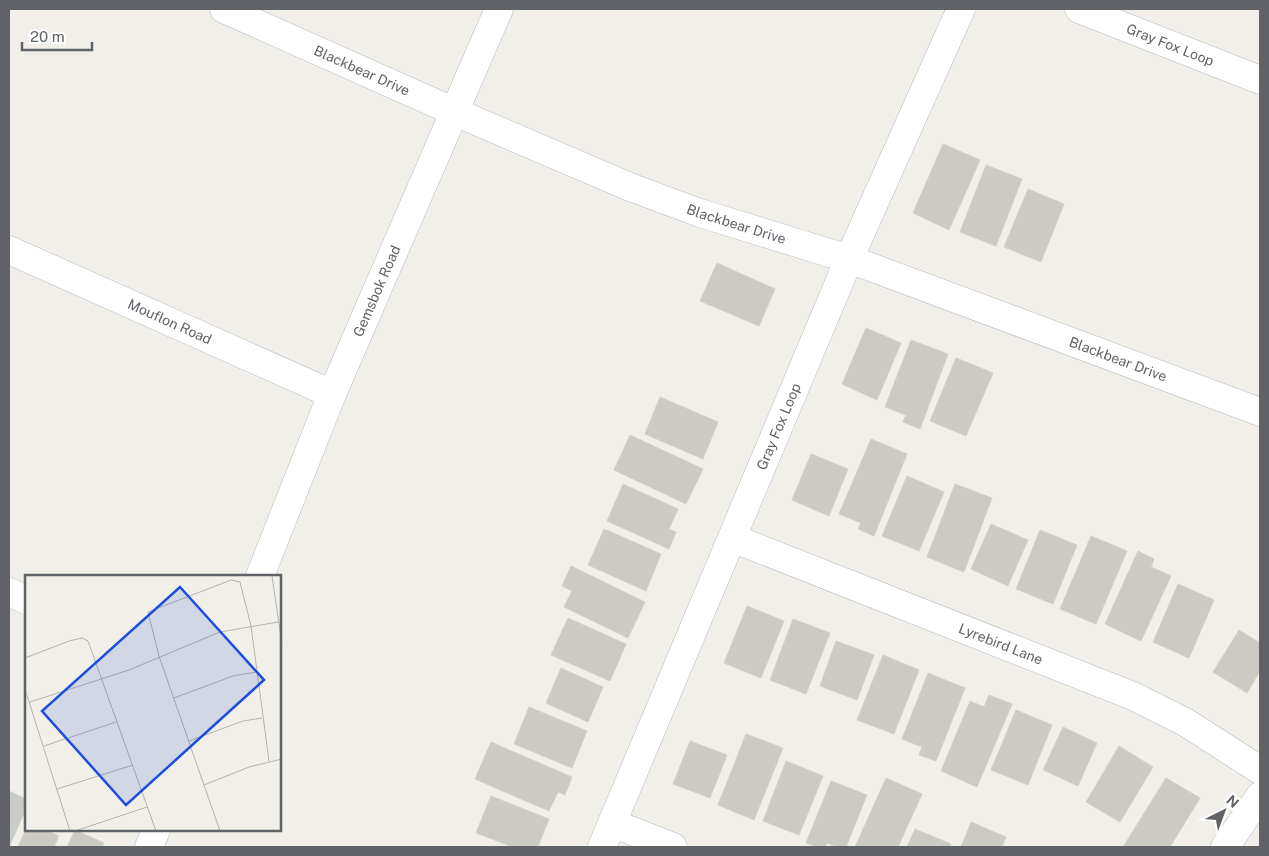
<svg xmlns="http://www.w3.org/2000/svg" width="1269" height="856" viewBox="0 0 1269 856" font-family="'Public Sans',sans-serif">
<style>
.building{fill:#cccac5;stroke:#d6d1c6}
.lines{fill:none;stroke-linecap:round;stroke-linejoin:round}
.minor-casing{stroke:#b5b8bc;stroke-width:29}
.minor{stroke:#fff;stroke-width:28}
.labels{text-anchor:middle;stroke-width:4.5;stroke-linejoin:round;paint-order:stroke}
.street-label{font-size:14px;fill:#5f6368;stroke:#fff}
.inset-road{fill:none;stroke:#b3b3b1;stroke-width:1}
.view{fill:#1d4ed8;fill-opacity:0.15;stroke:#1d4ed8;stroke-width:2.5}
.inset-edge{fill:none;stroke:#5f6368;stroke-width:2.5}
</style>
<rect width="100%" height="100%" fill="#f1efe8"/>
<path class="building" d="M943,144l37,16 -31,70 -36,-17z
M986,165l36,14 -26,67 -36,-14z
M1028,189l36,15 -23,58 -37,-15z
M717,263l58,26 -16,37 -59,-25z
M866,328l35,15 -24,57 -35,-16z
M911,340l37,14 -28,75 -17,-7 3,-7 -21,-8z
M956,358l37,15 -27,63 -36,-15z
M660,397l58,25 -15,37 -58,-25z
M630,435l73,34 -17,35 -72,-34z
M871,439l36,15 -33,82 -16,-7 3,-6 -22,-9z
M811,454l37,15 -19,47 -37,-16z
M907,476l37,16 -25,59 -37,-15z
M623,484l55,25 -9,20 7,3 -7,17 -62,-28z
M955,484l37,14 -28,74 -37,-15z
M991,524l37,16 -20,46 -37,-17z
M604,529l57,25 -15,37 -58,-26z
M1040,530l37,15 -24,59 -37,-15z
M1091,536l36,15 -31,73 -36,-15z
M1138,551l16,8 -3,8 20,9 -30,65 -36,-17z
M571,566l74,36 -17,36 -64,-31 8,-16 -10,-5z
M1178,584l36,16 -25,58 -36,-16z
M747,606l37,15 -23,57 -37,-15z
M568,618l58,26 -16,37 -59,-26z
M793,619l37,14 -24,61 -36,-14z
M1239,630l21,13v28l-13,22 -34,-21z
M836,641l38,14 -17,45 -37,-14z
M883,655l36,15 -25,64 -37,-14z
M561,668l42,19 -15,35 -42,-19z
M928,673l37,15 -29,73 -17,-6 3,-8 -20,-8z
M989,695l23,9 -35,83 -36,-16 29,-70 14,6z
M529,707l58,24 -15,37 -58,-24z
M1016,710l36,15 -24,60 -37,-15z
M1063,727l34,16 -19,43 -35,-16z
M746,734l37,14 -29,72 -36,-15z
M690,741l37,14 -17,43 -37,-14z
M491,742l81,35 -7,18 -7,-3 -9,19 -74,-32z
M1119,746l34,21 -33,55 -34,-20z
M786,761l37,15 -24,59 -36,-14z
M886,778l36,16 -24,53h-43z
M1166,778l34,20 -30,49h-47z
M831,781l36,14 -21,52h-8l-11,-4 -2,4h-7l-12,-4z
M9,791l17,8v10l-17,38z
M491,796l58,23 -11,28h-25l-37,-14z
M971,822l35,15 -4,10h-41z
M26,829l19,1 14,6 -5,11h-36z
M915,829l36,15 -2,3h-42z
M75,830l29,13 -2,4h-35z"/>
<g class="lines">
<defs>
<g id="minor">
<path id="s1" d="M224,9l231,103 175,75 70,26 149,46 411,153"/>
<path id="s2" d="M1079,9l181,71"/>
<path id="s3" d="M9,250l323,144"/>
<path id="s4" d="M732,538l401,158 52,26 75,48"/>
<path id="s5" d="M260,576l72,-182 167,-385"/>
<path d="M9,592l17,8"/>
<path d="M612,823l61,24"/>
<path d="M149,847l7,-17"/>
<path id="s6" d="M602,847l247,-588 112,-250"/>
<path d="M1225,847l35,-51"/>
</g>
</defs>
<use href="#minor" class="minor-casing"/>
<use href="#minor" class="minor"/>
</g>
<g class="labels">
<g class="street-label">
<text dy="5" stroke="none"><textPath href="#s2" startOffset="98">Gray Fox Loop</textPath></text>
<text dy="5" stroke="none"><textPath href="#s1" startOffset="151">Blackbear Drive</textPath></text>
<text dy="5" stroke="none"><textPath href="#s1" startOffset="556">Blackbear Drive</textPath></text>
<text dy="5" stroke="none"><textPath href="#s5" startOffset="308">Gemsbok Road</textPath></text>
<text dy="5" stroke="none"><textPath href="#s3" startOffset="176">Mouflon Road</textPath></text>
<text dy="5" stroke="none"><textPath href="#s1" startOffset="961">Blackbear Drive</textPath></text>
<text dy="5" stroke="none"><textPath href="#s6" startOffset="456">Gray Fox Loop</textPath></text>
<text dy="5" stroke="none"><textPath href="#s4" startOffset="289">Lyrebird Lane</textPath></text>
</g>
</g>
<g transform="translate(25 575)">
<rect width="256" height="256" fill="#f1efe8"/>
<path class="inset-road" d="M247,1l10,68M0,83l44,-17 13,-3 6,3 68,190M0,114l45,142M149,123l59,-22 23,-4M5,127l99,-32 91,-38 58,-10M164,166l54,-20 19,-3M19,171l72,-24M179,210l45,-18 33,-8M32,214l76,-24M50,256l72,-24M195,256l-61,-175 -11,-44 83,-32 9,2 11,44 18,135"/>
<path class="view" d="M155,12l84,93 -138,125 -84,-94z"/>
<rect width="256" height="256" class="inset-edge"/>
</g>
<rect width="1269" height="856" fill="none" stroke="#5f6368" stroke-width="20"/>
<g transform="translate(1224 811) rotate(42)" stroke="#ffffff" stroke-width="4" paint-order="stroke">
<path d="M0-4L9 19L0 12L-9 19Z" fill="#5f6368"/>
<text y="-8" font-size="14" font-weight="bold" text-anchor="middle" fill="#5f6368">N</text>
</g>
<path d="M22 42v8h70v-8" fill="none" stroke="#5f6368" stroke-width="2.5"/>
<text x="30" y="42" font-size="15" fill="#5f6368" stroke="#ffffff" stroke-width="4" paint-order="stroke">20 m</text>
</svg>
